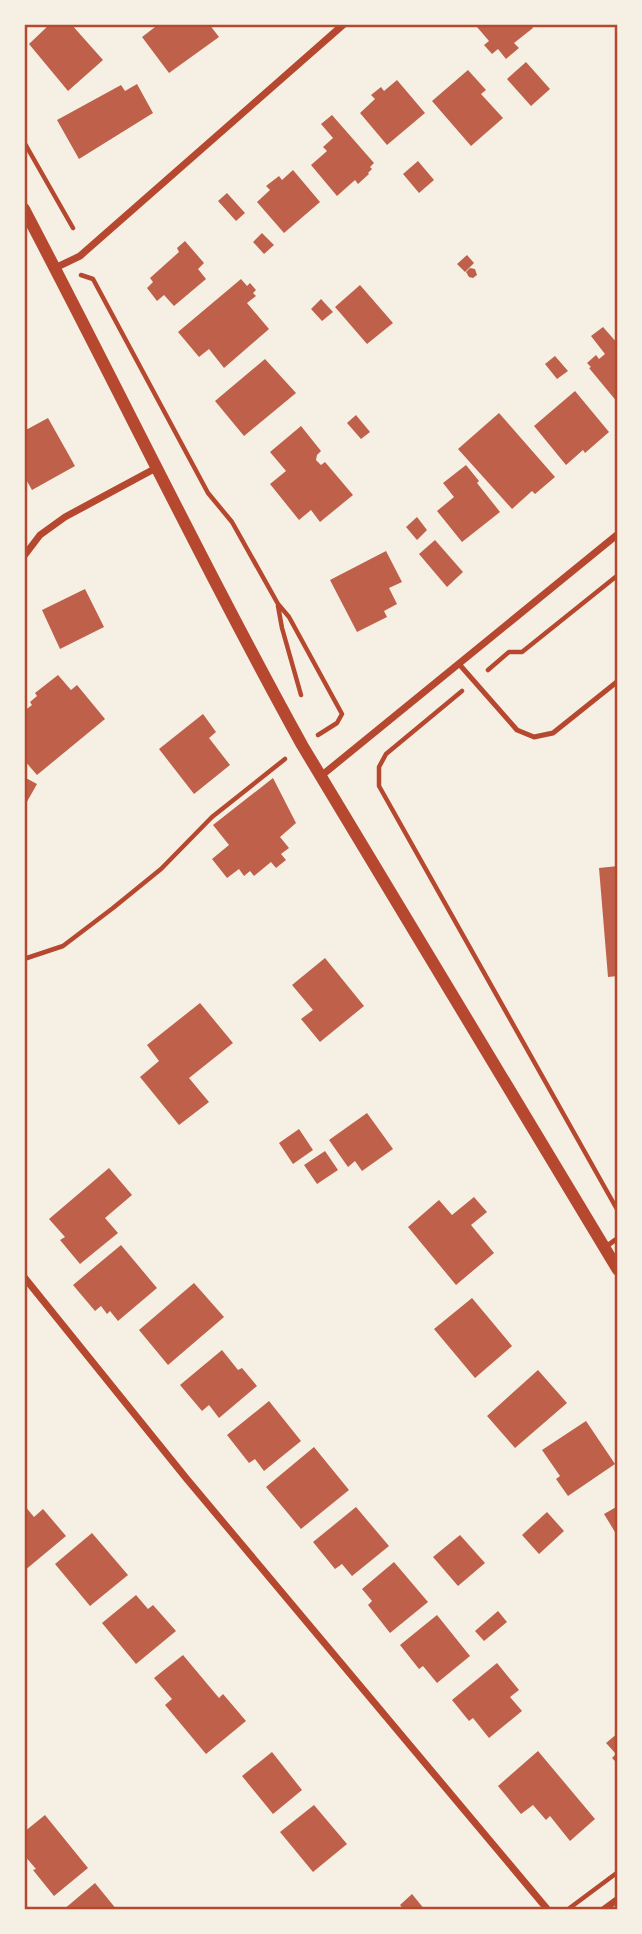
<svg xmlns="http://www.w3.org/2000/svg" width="642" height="1934" viewBox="0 0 642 1934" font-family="'Titillium Web',sans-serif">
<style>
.building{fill:#bf614a}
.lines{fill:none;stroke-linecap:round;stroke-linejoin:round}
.path{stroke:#b5482f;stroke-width:4.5}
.service{stroke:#b5482f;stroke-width:5}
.minor{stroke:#b5482f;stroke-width:7}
.tertiary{stroke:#b5482f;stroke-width:12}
.neatline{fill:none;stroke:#b5482f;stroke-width:2.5}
</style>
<rect width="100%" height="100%" fill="#f6efe4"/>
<path class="building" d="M50,24h21l32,36 -35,31 -39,-47z
M159,24h50l10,13 -50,36 -27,-36z
M479,24h51l3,4 -19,15 5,5 -13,11 -8,-10 -6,5 -8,-9 5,-4 -12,-14z
M526,62l24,27 -19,17 -24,-27z
M468,70l18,20 -5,4 22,24 -32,28 -39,-45z
M397,80l28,33 -38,32 -27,-32 15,-14 -4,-4 10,-8 3,4z
M137,84l16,29 -74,46 -22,-39 64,-35 4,6z
M332,115l42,48 -4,4 2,2 -4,4 1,1 -11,10 -3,-4 -18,16 -26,-31 16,-14 -4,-4 10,-9 -12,-14z
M418,161l16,19 -15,13 -16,-19z
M293,170l27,32 -36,31 -27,-31 13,-12 -4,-4 13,-10 3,4z
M227,193l18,20 -9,8 -18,-20z
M262,233l12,12 -10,9 -11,-12z
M185,241l19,22 -6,6 8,10 -32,27 -10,-11 -7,6 -10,-13 6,-6 -3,-4 29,-26 -2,-4z
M467,255l7,8 -9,9 -8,-8z
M470,268l5,1 2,6 -4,3 -4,-1 -3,-5z
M241,279l6,7 3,-3 6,7 -3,3 3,3 -9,7 22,26 -45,39 -15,-19 -10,8 -21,-25z
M360,285l33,38 -26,21 -32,-37z
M321,299l12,13 -11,9 -11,-12z
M603,327l15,17v59l-29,-35 2,-1 -4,-4 9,-8 3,4 6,-5 -14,-18z
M555,356l13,15 -11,8 -12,-15z
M265,359l31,34 -52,43 -29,-35z
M575,391l34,41 -24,21 -2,-3 -17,15 -32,-39z
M499,413l56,64 -20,17 -3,-3 -20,18 -54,-60z
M356,415l14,17 -9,7 -14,-16z
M48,418l27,48 -43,24 -8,-14v-45z
M301,426l20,25 -4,4 -1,5 5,5 4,-3 28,33 -33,27 -9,-12 -12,10 -29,-36 16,-13 -16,-19z
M466,465l13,16 -2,2 23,29 -38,30 -25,-31 17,-14 -11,-14z
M417,517l10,13 -10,10 -11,-13z
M435,540l28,32 -16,15 -28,-33z
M386,551l16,31 -13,6 8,16 -13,7 3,6 -30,15 -27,-52z
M85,589l19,38 -44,22 -18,-39z
M58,675l13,15 6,-5 28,34 -68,56 -13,-15v-49l8,-6 -2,-3 7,-6 -2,-3z
M203,714l13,18 -7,6 21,27 -36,29 -35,-45z
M24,777l13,7 -13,23z
M273,778l23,45 -16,14 9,11 -8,6 5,6 -10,8 -5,-6 -17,14 -4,-5 -6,5 -5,-7 -12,9 -15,-19 17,-14 -16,-20z
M618,866v110l-10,1 -9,-109z
M325,958l39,48 -44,36 -19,-23 12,-9 -21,-25z
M200,1003l33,40 -44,35 20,24 -30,23 -39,-48 19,-16 -12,-16z
M367,1113l26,36 -31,22 -7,-10 -7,6 -19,-27z
M299,1129l14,21 -20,14 -14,-21z
M325,1151l13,19 -21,14 -13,-19z
M109,1168l23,27 -27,23 13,15 -38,31 -20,-24 5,-3 -16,-18z
M474,1197l13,15 -16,13 23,28 -38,32 -48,-58 31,-27 13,15z
M121,1245l36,43 -39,33 -8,-10 -3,3 -6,-8 -6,5 -22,-26z
M194,1283l30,34 -56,48 -29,-35z
M472,1298l40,48 -37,32 -41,-49z
M222,1350l16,20 4,-2 15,18 -38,32 -10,-13 -7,6 -22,-26z
M538,1370l29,33 -52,45 -28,-32z
M269,1401l32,40 -37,30 -9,-12 -6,4 -22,-28z
M586,1421l29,43 -47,32 -12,-17 4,-3 -18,-26z
M314,1447l35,43 -48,39 -35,-42z
M24,1505l10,12 9,-8 23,27 -42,35z
M618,1506v31l-14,-23z
M356,1507l33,39 -37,30 -10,-12 -7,5 -22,-27z
M547,1512l17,19 -25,23 -17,-19z
M92,1533l36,42 -38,31 -35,-42z
M460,1535l25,28 -27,23 -25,-29z
M394,1562l34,40 -38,31 -22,-28 4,-4 -10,-12z
M136,1595l12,14 5,-4 23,26 -40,33 -34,-41z
M498,1611l9,11 -23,19 -9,-10z
M437,1615l33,41 -33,27 -14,-17 -4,3 -19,-24z
M183,1655l36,43 4,-4 23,27 -40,33 -41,-49 7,-6 -18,-21z
M497,1663l22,27 -9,7 12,14 -33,27 -16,-20 -4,3 -17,-21z
M618,1733v31l-6,-6 4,-4 -10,-11z
M538,1751l57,68 -25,22 -20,-25 -4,4 -13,-15 -12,9 -23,-28z
M272,1752l30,38 -29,24 -31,-38z
M314,1805l33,39 -34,28 -33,-40z
M45,1815l43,53 -34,28 -21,-26 3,-1 -12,-14v-23z
M95,1883l22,27h-54z
M412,1894l13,16h-21l-4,-5z"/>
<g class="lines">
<path class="path" d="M24,142l49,86
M81,275l12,4 115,214 24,29 46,82 11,13 53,97 -5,9 -19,12
M278,606l4,22 19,67
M488,670l21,-18h13l96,-77
M462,691l-76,63 -7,13v19l239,425
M24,959l39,-13 50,-38 48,-39 51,-52 73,-58
M567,1910l51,-38"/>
<path class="service" d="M459,664l58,66 17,7 19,-4 65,-52
M604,1248l14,-10"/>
<path class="minor" d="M55,268l25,-12 264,-232
M24,556l16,-21 25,-18 91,-49
M321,776l297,-242
M24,1277l162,201 362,432
M603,1910l15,-11"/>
<path class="tertiary" d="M24,209c94,179 181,360 278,536l316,525"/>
</g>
<rect width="642" height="1934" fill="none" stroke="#f6efe4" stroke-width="52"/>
<rect x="26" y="26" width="590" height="1882" class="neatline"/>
</svg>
